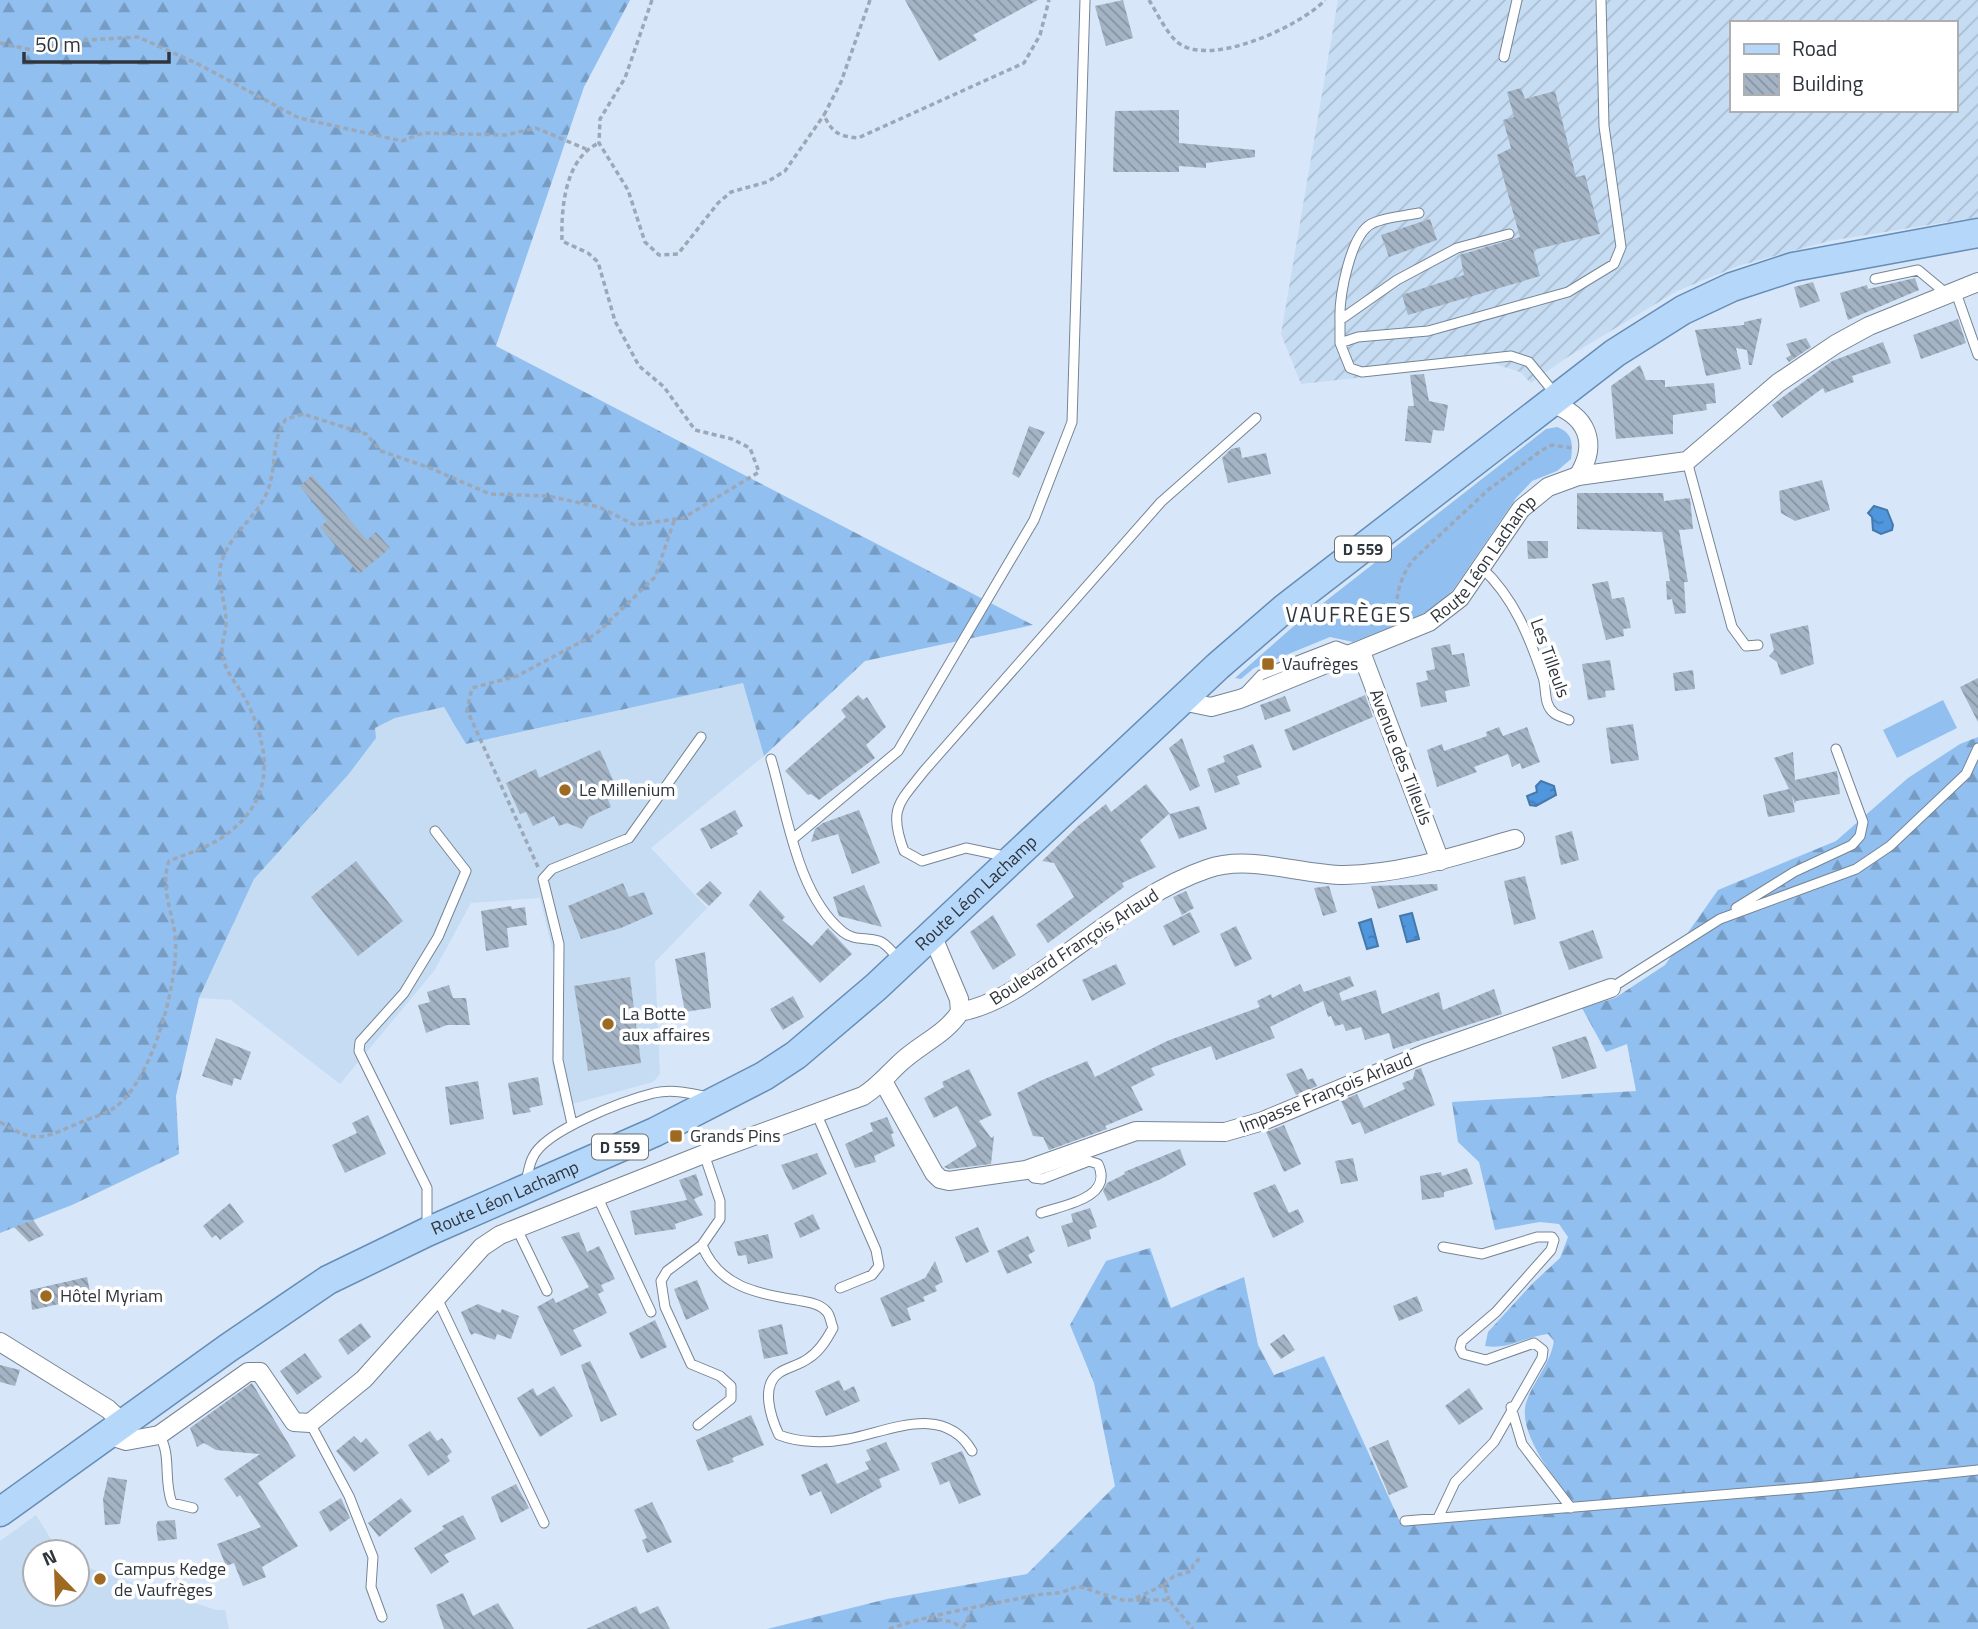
<svg xmlns="http://www.w3.org/2000/svg" width="1978" height="1629" viewBox="0 0 1978 1629" font-family="'Titillium Web',sans-serif">
<style>
.built{fill:#c6dcf3}
.industrial{fill:url(#industrial-furrows);fill-rule:evenodd}
.grass{fill:#91bfef}
.forest{fill:url(#forest-firs)}
.water{fill:url(#water-ripples);stroke:#4579ac;stroke-width:2}
.building{fill:url(#building-back-hatch)}
.lines{fill:none;stroke-linecap:round;stroke-linejoin:round}
.lane-casing{stroke:#768595;stroke-width:11}
.street-casing{stroke:#768595;stroke-width:20}
.primary-casing{stroke:#668db6;stroke-width:31}
.path{stroke:#9ca8b7;stroke-width:3.5;stroke-dasharray:5 3.5;stroke-linecap:butt}
.lane{stroke:#fff;stroke-width:9}
.street{stroke:#fff;stroke-width:18}
.primary{stroke:#b5d7fa;stroke-width:28}
.poi-dot{fill:#9e6a22;stroke:#fff;stroke-width:2.5}
.labels{text-anchor:middle;stroke-width:7;stroke-linejoin:round;paint-order:stroke}
.shield{fill:#fff;stroke:#6d7276;stroke-width:2}
.shield-label{font-size:16px;font-weight:bold;fill:#2f353c}
.street-label{font-size:18px;fill:#2f353c;stroke:#fff}
.poi-label{font-size:18px;fill:#2f353c;stroke:#fff;text-anchor:start}
.quarter-label{font-size:21px;letter-spacing:2px;fill:#2f353c;stroke:#fff}
</style>
<defs>
<pattern id="industrial-furrows" width="10" height="10" patternUnits="userSpaceOnUse" patternTransform="scale(1.75)"><rect width="10" height="10" fill="#c6dcf3"/><path d="M-1 1l2-2M0 10L10 0M9 11l2-2" fill="none" stroke="#aabdd1"/></pattern>
<pattern id="forest-firs" width="22" height="20" patternUnits="userSpaceOnUse" patternTransform="scale(1.75)"><rect width="22" height="20" fill="#91bfef"/><path d="M5 1l3.5 6h-7zM16 11l3.5 6h-7z" fill="#779cc3"/></pattern>
<pattern id="water-ripples" width="26" height="14" patternUnits="userSpaceOnUse" patternTransform="scale(1.75)"><rect width="26" height="14" fill="#4f96dc"/><path d="M2 4q2-2 4 0t4 0M15 11q2-2 4 0t4 0" fill="none" stroke="#427bb4"/></pattern>
<pattern id="building-back-hatch" width="6" height="6" patternUnits="userSpaceOnUse" patternTransform="scale(1.75)"><rect width="6" height="6" fill="#a4b4c5"/><path d="M-1 5l2 2M0 0l6 6M5-1l2 2" fill="none" stroke="#8693a1"/></pattern>
</defs>
<rect width="100%" height="100%" fill="#d7e7f9"/>
<path class="built" d="M743,683l21,73 -113,92 56,60 -52,54 5,112 -7,8 -92,25 -9,-44 2,-106 -14,-59 -69,5 -37,68 -94,113 -109,-84 -32,-2 55,-119 94,-104 27,-47 20,-10 49,-11 23,37z
M36,1515l23,37h-24v42h42v-30l139,46h9l4,19h-229v-88z"/>
<path class="industrial" d="M1338,0h640v217l-149,24 -91,25 -61,25 -111,67 -35,25 -11,-11 -28,-9 -191,21 -20,-50zM1731,23h224v87h-224z"/>
<path class="grass" d="M1557,427c16,6 16,16 14,32l-14,12 -25,10 -16,17 -63,92 -15,14 -17,11 -68,27 -23,-5 -76,31 -13,11 -6,-1 60,-53 219,-171 32,-25z
M1943,700l14,28 -60,30 -14,-28z"/>
<path class="forest" d="M0,0h630l-46,87 -88,259 537,279 -168,36 -101,95 -21,-73 -277,61 -22,-37 -49,11 -20,10 1,10 -28,37 -94,104 -55,119 -23,98 3,58 -107,51 -72,28z
M1978,737v892h-1211l120,-30 140,-25 88,-88 -21,-103 -24,-58 36,-64 44,-13 21,60 73,-31 14,68 16,30 50,-19 78,170 174,-14c-15,-29 -62,-78 -49,-112 8,-21 23,-36 27,-59l-6,-7c-23,3 -40,16 -63,12l3,-14 45,-49 27,-25 8,-21 -9,-13 -19,-2 -45,8 -16,-68 -21,-20 -6,-40 184,-11 -9,-47 -21,8 -24,-44 33,-10 50,-33 53,-75 118,-49 72,-63 52,-34z"/>
<path class="water" d="M1874,506l13,4 6,15 -1,5 -11,4 -8,-4 -1,-13 -4,-4z
M1541,781l13,5 2,9 -20,11 -6,-1 -3,-9 10,-4 -1,-6z
M1412,913l7,26 -12,3 -7,-26z
M1371,919l7,27 -11,3 -8,-26z"/>
<path class="building" d="M905,0h133l-65,35 4,5 -38,21z
M1123,0l10,38 -27,8 -11,-40z
M1521,88l4,11 30,-8 21,86 9,-2 15,59 -67,16 7,26 -132,39 -6,-20 62,-20 -4,-20 60,-18 -23,-82 14,-7 -8,-28 11,-3 -7,-25z
M1179,110v33l76,7v7l-49,6v5l-27,-2v6h-66l2,-61z
M1430,219l7,21 -48,17 -8,-22z
M1915,278l4,12 -71,30 -8,-27 27,-8 1,4z
M1813,282l7,19 -20,7 -6,-21z
M1762,318l-10,47h-3l-2,-15 -11,-2 5,21 -35,7 -11,-46 49,-5v-3z
M1958,319l8,24 -45,16 -8,-24z
M1806,338l5,9 -22,15 -3,-4 5,-3 -5,-11z
M1883,342l8,21 -39,13 2,6 -29,11 -2,-5 -41,30 -10,-13 60,-44z
M1640,365l6,15h19v7l49,-4 2,20 -10,1 1,6 -34,5v19l-57,5 -5,-53z
M1424,374l5,27 19,4 -4,26 -11,-1 -2,13 -26,-2 3,-35h6l-4,-31z
M1029,426l16,6 -26,46 -7,-4z
M1240,447l2,11 24,-5 5,21 -43,9 -6,-25 9,-9z
M312,475l55,65 9,-8 14,16 -31,26 -39,-47 7,-6 -27,-35z
M1822,480l8,30 -35,11 -14,-8 -2,-22z
M1577,493h86l1,8 26,-3 3,31 -14,1 9,52h-4l2,31 -11,1 -3,-15 -5,1 -1,-19h4l-8,-49 -85,-3z
M1527,541h21v17l-20,1z
M1608,581l4,18 12,-2 7,31 -8,1 1,7 -18,4 -14,-56z
M1808,625l6,39 -33,11 -4,-13 -8,-6 5,-6 -4,-16z
M1450,644l2,11 12,-2 6,33 -25,5 2,11 -26,5 -5,-24 12,-3 -2,-9 9,-2 -4,-21z
M1610,660l5,30 -10,1 1,6 -18,3 -6,-36z
M1693,670l2,19 -20,2 -2,-18z
M1978,678v44l-18,-35z
M858,695l5,5 4,-3 19,30 -20,18 9,13 -56,42 -8,-6 -3,1 -23,-24 61,-54 -5,-7z
M1365,695l8,22 -80,34 -9,-21z
M1285,696l6,15 -26,9 -5,-15z
M1633,724l6,36 -28,4 -5,-36z
M1499,727l4,9 24,-9 13,35 -18,7 -2,-6 -8,4 -4,-13 -34,13 3,5 -40,15 -10,-37 15,-6 2,7 43,-15 -1,-4z
M1182,738l18,48 -10,5 -21,-43z
M1253,744l9,23 -25,9 3,8 -25,9 -8,-24 18,-7 -2,-6z
M600,750l16,37 -11,5 6,15 -22,10 -7,12 -15,-6 -8,3 -5,-10 -21,10 -7,-14 -6,2 -14,-31 30,-14 3,9z
M1793,752l2,28 42,-9 3,23 -44,7 -1,3 -3,-9 3,17 -27,5 -5,-22 26,-6 -15,-31z
M1146,784l24,30 29,-8 8,23 -28,10 -10,-25 -29,26 16,27 -34,16 2,4 -76,56 -12,-18 38,-28 -20,-34 -12,-2 36,-35 28,-22 5,8z
M735,810l8,16 -7,5 2,3 -27,15 -11,-20z
M859,810l21,53 -28,11 -14,-40 -27,8 4,-13 8,-6z
M1572,831l7,29 -18,5 -6,-29z
M356,861l47,60 -45,35 -47,-59z
M1525,876l11,43 -22,6 -10,-44z
M710,881l12,12 -13,13 -13,-12z
M623,883l6,14 15,-5 9,22 -32,14 -40,11 -13,-33z
M1437,884l1,6 -60,19 -7,-23z
M864,885l18,42 -43,-11 -6,-19z
M1329,886l8,26 -14,4 -9,-28z
M760,890l25,27 -3,3 30,26 16,-18 24,26 -32,29 -71,-78z
M1186,891l8,17 -12,7 -9,-18z
M511,906l1,3 13,-2 2,18 -20,3 2,19 -23,4 -5,-40z
M1190,912l10,20 -27,14 -10,-20z
M993,915l23,40 -23,15 -23,-38z
M1236,926l16,33 -17,8 -15,-33z
M1593,930l10,28 -34,12 -10,-28z
M705,952l6,56 -26,4 -10,-53z
M1116,964l10,20 -34,17 -10,-21z
M1350,976l4,10 -15,7 3,8 34,-11 6,24 57,-22 4,18 51,-21 8,25 -109,35 -4,-16 -24,7 -4,-13 -15,4 -3,-7 -8,2 -4,-10 -3,1 -5,-16 -53,26 5,11 -59,22 -5,-14 -60,22 4,7 -24,12 12,23 -38,16 2,3 -58,21 -6,-13 -10,-1 -16,-43 23,-12 47,-20 8,16 72,-36 93,-34 -3,-6 14,-7 1,4 28,-14 4,8z
M630,977l11,86 -53,8 -14,-85z
M449,985l4,13h13l4,27h-23l-21,8 -8,-28 12,-3 -3,-10z
M793,996l11,21 -21,13 -13,-21z
M1586,1036l11,32 -35,11 -10,-32z
M216,1038l35,14 -10,28 -7,-2 -2,8 -30,-10z
M1302,1068l6,12 5,-2 4,8 -21,9 -10,-21z
M1421,1068l14,37 -70,29 -5,-12 -8,3 -11,-24 16,-7 7,14 41,-19 -3,-6 11,-4 2,-9z
M969,1069l23,46 -13,6 12,17 3,-2 -3,28 -42,5 -5,-2 33,-21 -20,-40 -23,12 -10,-20 20,-11 -2,-5z
M538,1077l5,28 -14,3 2,4 -18,3 -5,-32z
M478,1081l6,38 -34,6 -5,-38z
M368,1115l18,39 -41,19 -13,-28 25,-12 -5,-10z
M887,1117l7,16 -3,1 4,12 -21,10 2,6 -21,6 -10,-24 28,-13 -3,-8z
M1284,1125l17,39 -17,8 -18,-40z
M1180,1149l6,16 -25,14 -53,22 -5,-10 4,-8 18,-9 -1,-2z
M817,1153l10,21 -34,16 -12,-25z
M1353,1158l5,23 -17,3 -6,-23z
M1467,1168l6,16 -29,8v5l-22,3 -2,-24 21,-4 1,4z
M696,1174l7,21 -9,4 9,16 -28,9 1,5 -41,6 -5,-24 57,-11 -8,-20z
M1275,1184l14,29 9,-4 6,13 -31,16 -20,-45z
M230,1203l14,19 -24,18 -4,-5 -4,3 -9,-12z
M1090,1208l7,19 -8,3 2,9 -23,8 -7,-21 12,-4 -2,-8z
M813,1214l7,15 -20,9 -6,-15z
M33,1220l11,15 -15,7 -15,-15z
M978,1227l11,25 -23,11 -11,-26z
M579,1232l8,20 12,-6 16,33 -14,6 3,6 -6,3 9,19 -34,17 9,16 -21,10 -24,-49 16,-9 3,5 33,-16 -28,-50z
M768,1234l5,24 -25,6 -2,-9 -8,1 -4,-14z
M1028,1236l7,15 -7,4 4,8 -25,11 -10,-23z
M935,1261l8,21 -8,4 2,5 -14,6 2,4 -18,7 4,12 -19,7 -12,-29 45,-20z
M87,1277l4,20 -59,13 -2,-20z
M697,1280l12,29 -23,11 -12,-31z
M1417,1296l6,15 -24,10 -6,-15z
M478,1304l22,9 2,-4 17,7 -8,23 -14,-5 -2,6 -20,-7 -4,2 -10,-23z
M655,1320l12,27 -26,12 -12,-26z
M361,1323l10,14 -23,18 -10,-15z
M782,1324l6,30 -24,5 -6,-29z
M1284,1334l11,16 -14,9 -11,-15z
M305,1353l17,24 -25,18 -17,-24z
M590,1361l27,54 -16,7 -20,-57z
M0,1365l20,5 -5,16 -15,-4z
M839,1380l5,11 10,-5 6,15 -34,15 -11,-25z
M252,1383l44,73 -38,27 40,63 -36,21 4,10 -23,9 -9,-23 -8,3 -9,-22 44,-17 -21,-32 -3,2 -13,-18 36,-25 -44,-4 -12,-7 -7,4 -7,-19z
M554,1386l19,30 -33,21 -23,-39 16,-10 4,8z
M1469,1388l14,21 -24,16 -14,-19z
M751,1415l13,30 -32,13 2,4 -26,9 -12,-31z
M430,1431l7,10 5,-3 10,14 -5,4 3,5 -22,15 -20,-31z
M354,1436l7,7 5,-5 13,15 -25,19 -18,-21z
M1388,1440l20,47 -19,8 -20,-47z
M886,1442l14,28 -21,9 3,8 -51,27 -10,-23 -11,5 -9,-21 26,-12 10,21 32,-15 -4,-7 6,-2 -5,-10z
M962,1451l19,44 -22,9 -10,-23 -9,4 -9,-22z
M108,1477l19,3 -7,44 -15,1 -2,-26z
M516,1484l13,24 -28,15 -10,-26z
M341,1498l9,20 -20,14 -11,-20z
M401,1498l11,13 -33,26 -11,-14z
M652,1502l20,40 -25,11 -5,-13 5,-2 -13,-28z
M463,1515l13,24 -32,16 5,7 -18,12 -17,-26 30,-19 -2,-3z
M175,1520l2,19 -19,2 -2,-16 2,-4z
M463,1593l10,23 25,-13 16,26h-70l-8,-24z
M636,1606l4,8 18,-8 12,23h-84z"/>
<g class="lines">
<defs>
<path id="lane" d="M1504,57l13,-57
M1875,279l43,-9 29,24
M1955,290l23,65
M1340,320c-1,-23 10,-84 31,-96 13,-7 34,-8 48,-11
M1340,343v-23l57,-40 60,-32 52,-14
M1556,395l-27,-33 -18,-6 -149,16 -12,-4 -10,-25 18,-6 70,-6 140,-39 46,-28 7,-17 -17,-121 -3,-126
M1687,461l45,166 14,19 12,-1
M1482,568c32,30 47,68 61,109 4,12 0,27 11,36 3,3 11,5 15,7
M1246,691l15,-16 75,-29 16,6
M771,759c16,54 26,136 72,173 11,9 23,5 36,9 7,2 14,12 20,18
M794,838l104,-87 136,-231 38,-98 13,-422
M1009,857l-43,-9 -44,13 -18,-10c-16,-42 -5,-48 20,-80l237,-269 95,-84
M1736,908l58,-36 58,-27 8,-9 3,-14 -27,-73
M1611,988l109,-69 136,-50 34,-23 76,-72 12,-26
M817,1115l59,135 3,16 -7,9 -32,13
M572,1124l-14,-64 1,-116 -16,-65 9,-10 77,-31 72,-101
M704,1154l16,47v18l-18,26c16,41 55,49 95,55 9,2 23,3 30,12 3,3 4,11 6,16 -6,11 -13,23 -24,30 -9,7 -21,9 -30,15 -19,13 -8,45 0,62 20,8 48,8 69,4 42,-8 96,-36 124,12
M1026,1170l8,8 8,1 47,-18 9,3c16,34 -34,41 -57,49
M526,1182c2,-8 3,-18 7,-25 12,-27 93,-57 121,-64 18,-4 36,0 54,4
M597,1196l54,116
M427,1227v-39l-68,-137 1,-9 44,-49 34,-56 28,-66 -31,-40
M517,1229l30,62
M437,1298l107,225
M1511,1407l11,37 49,64
M310,1423l39,73 24,61 -2,30 11,30
M698,1425l33,-26v-13l-11,-10 -29,-12 -26,-57 -4,-26 6,-10 35,-26
M159,1435c13,19 4,46 13,68l21,5
M1438,1518l17,-36 39,-40 48,-84 1,-8 -9,-7 -48,17 -23,-6 -3,-6 2,-7 34,-29 55,-62 3,-10 -2,-3h-15l-55,17 -39,-7
M1405,1521l411,-34 162,-17"/>
<g id="street">
<path d="M1550,403c37,12 49,40 28,73"/>
<path d="M1361,652l79,209"/>
<path id="s1" d="M1182,701l29,6 29,-8 189,-77 31,-24 61,-89 27,-22 30,-11 109,-15 91,-78 58,-39 33,-18 109,-44"/>
<path d="M960,1012c40,-8 69,-32 102,-55 45,-32 92,-70 145,-88 43,-15 93,6 137,6 60,-1 114,-20 171,-36"/>
<path d="M884,1083l50,90 6,6 9,2 77,-11 110,-39 89,1 38,-11 161,-67 187,-66"/>
<path d="M0,1342l108,67 15,14"/>
<path d="M108,1435l18,6 33,-6 89,-63h12l34,50 16,1 54,-44 118,-132 18,-12 204,-81 159,-58c16,-10 24,-21 37,-33 20,-19 46,-29 60,-51l-1,-13 -27,-64"/>
</g>
<g id="primary">
<path id="s2" d="M0,1512l228,-164 100,-68 99,-48 228,-100 109,-56 32,-21 80,-68 342,-321 67,-58 330,-255 68,-43 49,-23 61,-20 185,-34"/>
</g>
</defs>
<use href="#lane" class="lane-casing"/>
<use href="#street" class="street-casing"/>
<use href="#primary" class="primary-casing"/>
<path class="path" d="M652,0l-27,78 -25,41 -1,24 29,47 17,52 14,13 19,-1 40,-51 13,-11 36,-10 18,-11 39,-56
M870,0l-29,82 -17,33c8,18 15,21 34,23l166,-75 16,-28 9,-35
M1149,0c8,13 16,30 27,41 31,29 125,-15 149,-41
M0,43l32,7 55,-10 51,-3 60,27 101,54 103,23 21,-8 83,2 30,-7 50,21
M1396,616c0,-21 4,-40 18,-57l74,-69 54,-40 10,-5 20,3
M538,867l-71,-157 5,-22 45,-12 79,-42 59,-57 19,-56
M0,1122c39,24 44,15 84,-1 9,-4 22,-7 30,-13 38,-26 66,-128 61,-173 -3,-25 -15,-48 -6,-74 16,-7 35,-12 49,-21 56,-35 55,-84 29,-138 -9,-18 -25,-32 -25,-53 0,-8 4,-17 4,-26 0,-27 -14,-46 0,-72 11,-22 34,-39 42,-61 9,-25 3,-50 18,-71l17,-5 63,20 15,17 49,17 60,26 58,2 51,11 36,18 48,-7 76,-46 -9,-24 -18,-9 -37,-9 -31,-43 -25,-21 -24,-45 -17,-59 -10,-9 -26,-12c-1,-33 3,-83 37,-98
M1164,1585l10,-9 18,-5 1,-6 9,-9
M1136,1598l28,-13 5,15
M929,1618l24,4 9,6
M963,1628l9,-17
M889,1629c46,-16 95,-23 142,-33 22,-4 25,0 47,-10l44,14h47l24,29"/>
<use href="#lane" class="lane"/>
<use href="#street" class="street"/>
<use href="#primary" class="primary"/>
</g>
<g class="poi-dot">
<rect x="1261" y="657" width="14" height="14" rx="3.5"/>
<circle cx="565" cy="790" r="7"/>
<circle cx="608" cy="1024" r="7"/>
<rect x="669" y="1129" width="14" height="14" rx="3.5"/>
<circle cx="46" cy="1296" r="7"/>
<circle cx="100" cy="1579" r="7"/>
</g>
<g class="labels">
<g class="shield">
<rect x="1335" y="536.5" width="56" height="25" rx="5"/>
<rect x="592" y="1134.5" width="56" height="25" rx="5"/>
</g>
<g class="shield-label">
<text x="1363" y="555">D 559</text>
<text x="620" y="1153">D 559</text>
</g>
<g class="street-label">
<text dy="6" stroke="none"><textPath href="#s1" startOffset="348">Route Léon Lachamp</textPath></text>
<text transform="translate(1550 658) rotate(70)" y="6">Les Tilleuls</text>
<text transform="translate(1401 757) rotate(69)" y="6">Avenue des Tilleuls</text>
<text dy="6" stroke="none"><textPath href="#s2" startOffset="1164">Route Léon Lachamp</textPath></text>
<text transform="translate(1074 947) rotate(-33)" y="6">Boulevard François Arlaud</text>
<text transform="translate(1326 1093) rotate(-22)" y="6">Impasse François Arlaud</text>
<text dy="6" stroke="none"><textPath href="#s2" startOffset="597">Route Léon Lachamp</textPath></text>
</g>
<g class="poi-label">
<text x="1282" y="670">Vaufrèges</text>
<text x="579" y="796">Le Millenium</text>
<text x="622" y="1020">La Botte<tspan x="622" dy="21">aux affaires</tspan></text>
<text x="690" y="1142">Grands Pins</text>
<text x="60" y="1302">Hôtel Myriam</text>
<text x="114" y="1575">Campus Kedge<tspan x="114" dy="21">de Vaufrèges</tspan></text>
</g>
<g class="quarter-label">
<text x="1349" y="622">VAUFRÈGES</text>
</g>
</g>
<rect x="1730" y="21" width="228" height="91" fill="#ffffff" stroke="#acaeb1" stroke-width="2"/>
<rect x="1744" y="44" width="35" height="10" fill="#b5d7fa" stroke="#acaeb1" stroke-width="2"/>
<text x="1792" y="56" font-size="21" fill="#2f353c">Road</text>
<rect x="1744" y="74" width="35" height="21" fill="url(#building-back-hatch)" stroke="#acaeb1" stroke-width="2"/>
<text x="1792" y="91" font-size="21" fill="#2f353c">Building</text>
<g transform="translate(56 1573) rotate(337)"><circle r="33" fill="#ffffff" stroke="#acaeb1" stroke-width="2"/>
<path d="M0-5L12 26L0 18L-12 26Z" fill="#9e6a22"/>
<text y="-10" font-size="19" font-weight="bold" text-anchor="middle" fill="#2f353c">N</text>
</g>
<path d="M24 52v10h145v-10" fill="none" stroke="#2f353c" stroke-width="3.5"/>
<text x="35" y="52" font-size="21" fill="#2f353c" stroke="#ffffff" stroke-width="5" paint-order="stroke">50 m</text>
</svg>
